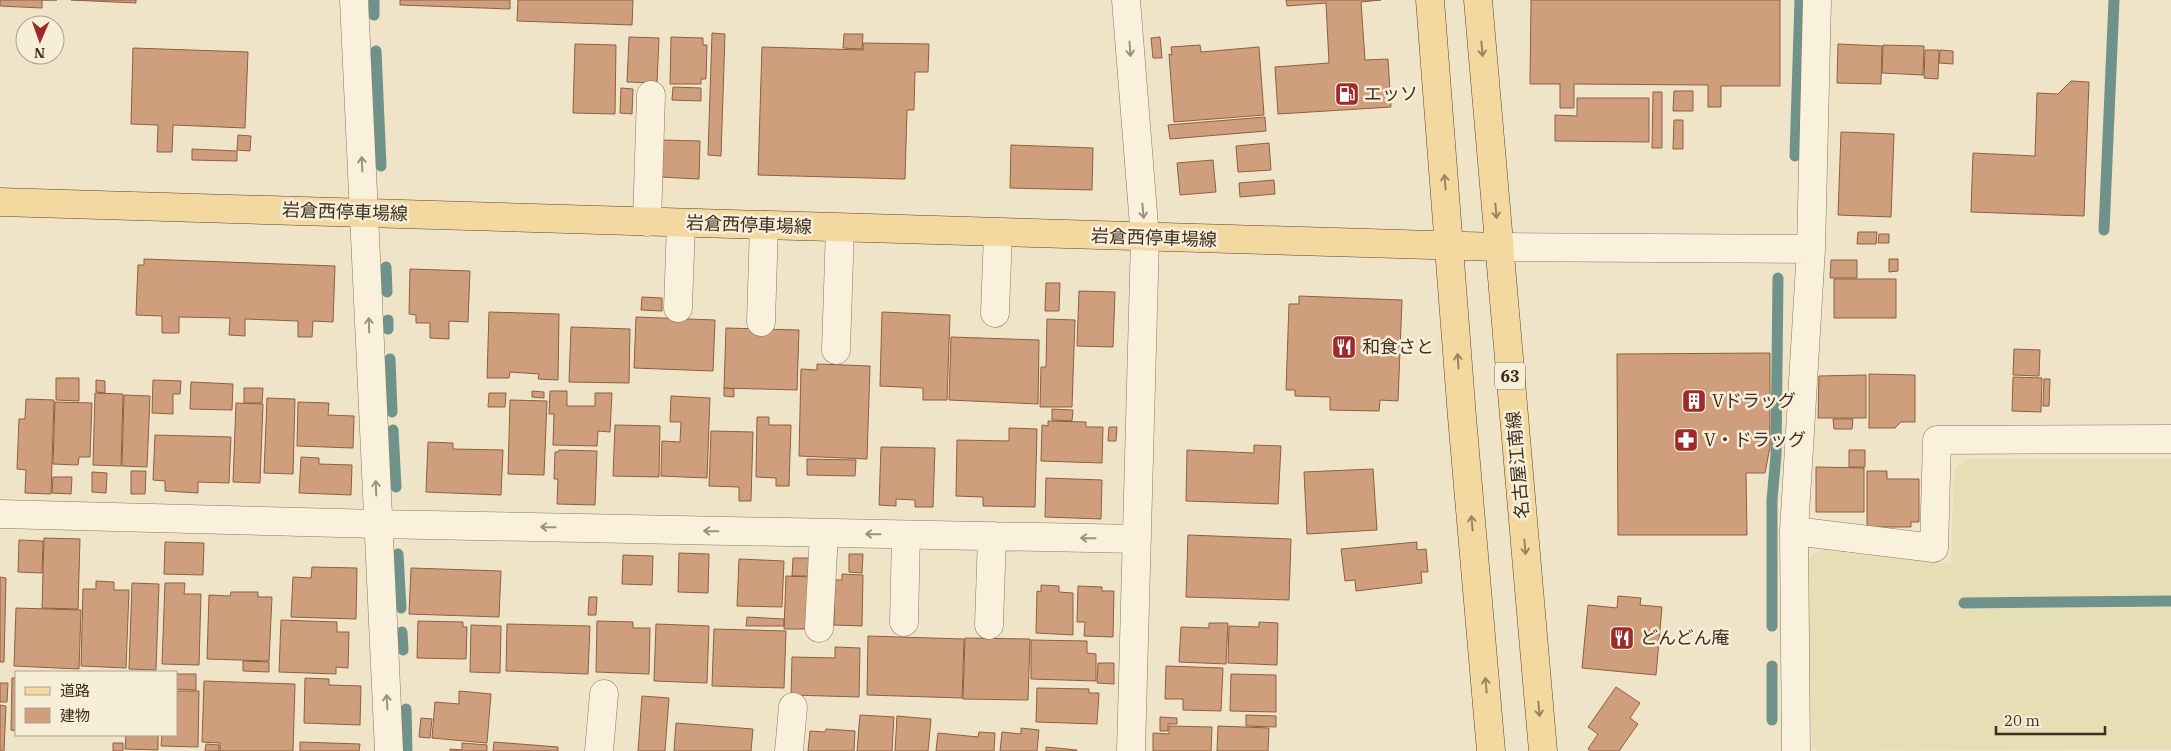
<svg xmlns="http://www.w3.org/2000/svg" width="2171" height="751" viewBox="0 0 2171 751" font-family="'IBM Plex Serif','Noto Sans JP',serif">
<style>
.farmland{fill:#e6deb5}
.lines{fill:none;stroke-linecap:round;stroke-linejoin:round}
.stream{stroke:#6f938a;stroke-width:11}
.building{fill:#cf9f7d;stroke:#8d5f41}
.minor-casing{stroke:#8d765c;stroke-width:29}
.major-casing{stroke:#5b4430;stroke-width:29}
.minor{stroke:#faf1dc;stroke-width:28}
.major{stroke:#f3d9a0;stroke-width:28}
.oneway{stroke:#9c907e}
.oneway2{stroke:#988460}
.labels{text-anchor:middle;stroke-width:5;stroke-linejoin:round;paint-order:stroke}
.shield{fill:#f7eed8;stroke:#756857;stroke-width:1}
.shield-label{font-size:16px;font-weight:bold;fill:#3d2e20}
.poi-label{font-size:18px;fill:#3d2e20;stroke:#f7eed8;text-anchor:start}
.street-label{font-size:18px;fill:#3d2e20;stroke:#f7eed8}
</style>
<rect width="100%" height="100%" fill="#f0e4c8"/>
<path class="farmland" d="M1967,459h204v136l-212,3 1,11 211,-2v142l-353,2 -6,-6 -7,-184 14,-11 132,14 3,-94z"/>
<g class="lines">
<path class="stream" d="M374,0v15
M376,51l5,115
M1795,156l5,-156
M2104,230l10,-230
M386,267l1,25
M388,320v9
M390,359l2,53
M393,430l3,57
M398,554l3,54
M1964,603l207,-2
M1772,626v-126l4,-45 2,-177
M402,632l1,18
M1772,666v54
M406,709l1,42"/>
</g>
<path class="building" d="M0,0h57h-15v8l-42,-2z
M71,0h65v3z
M400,0h110v9l-110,-4z
M518,0h115l-1,25 -115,-4z
M1286,0h95l-20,2 4,58 23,-1 3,48 -113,7 -3,-47 54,-4 -3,-60 -39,3z
M1531,0h249v86h-59v21h-13v-22l-134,-1v24h-14v-24h-30z
M712,33l13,1 -4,122 -13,-1z
M844,34h19l-1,15 -19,-1z
M629,37l30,1 -2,45 -30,-1z
M671,37l32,1v7h4l-1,34h-5v5h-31z
M1160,37l2,21h-9l-2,-20z
M863,43l66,1 -1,28h-13l-1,38h-7l-2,69 -147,-4 4,-128 101,3z
M575,44l41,1 -1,69 -42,-1z
M1838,44l44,2 -1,38 -44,-1z
M1200,45l1,7 58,-5 5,68 -90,7 -5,-68 3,1 -1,-8z
M1883,45l41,1 -1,29 -41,-2z
M133,48l115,4 -3,76 -72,-3 -1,27h-15l1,-27 -27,-1z
M1925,50h14l-1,29 -14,-1z
M1940,50l13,1v13l-14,-1z
M2071,81l18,1 -5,134 -113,-4 2,-59 62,3 2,-63 21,1z
M673,87l28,1v13l-29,-1z
M621,88l12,1 -1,25 -12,-1z
M1674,91h19v20h-20z
M1653,92h9v56h-10z
M1577,98h72v44l-94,-1v-26l22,1z
M1265,117l1,14 -96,8 -2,-14z
M1674,120h9v29h-10z
M1841,132l53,2 -3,83 -53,-2z
M238,135l13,1 -1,15 -13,-1z
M661,140l39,1 -1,38 -39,-2z
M1269,143l2,27 -33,2 -2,-26z
M1011,145l82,3 -1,42 -82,-2z
M192,149l45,2v10l-45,-1z
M1213,160l3,32 -36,3 -3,-32z
M1274,180l1,14 -35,3 -1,-14z
M1858,232h19l-1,12h-19z
M1879,234h10v9h-11z
M144,259l191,7 -2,56 -20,-1 -1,16h-14v-16l-53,-2v17l-16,-1 1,-17 -51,-1v16h-17v-17l-26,-1 2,-50h6z
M1889,259h9v12l-9,1z
M1831,260h26v18h-27z
M410,269l60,2 -2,51 -19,-1v18l-19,-1v-15h-14v-8l-7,-1z
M1834,279h62v39h-62z
M1046,283h14l-1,28h-14z
M1079,291l36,1 -2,55 -36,-1z
M1299,296l103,4 -4,101 -18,-1 -1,11 -49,-1v-13l-35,-1v-6h-9l3,-86h10z
M642,297l20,1v13l-21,-1z
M489,312l70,2 -1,66 -20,-1 1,-5 -29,-2 -1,6h-22z
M882,312l68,3 -3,85h-24v-12l-43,-2z
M636,317l79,3 -2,51 -79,-3z
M1047,319l28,1 -3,87h-32l1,-40h5z
M571,327l59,2 -1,54 -60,-1z
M726,328l73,2 -2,60 -73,-2z
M951,337l88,3 -1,64 -89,-4z
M2014,349l26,1 -1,26 -26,-1z
M1770,353v94l-5,26h-19l1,62h-129l-1,-181z
M817,364l53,2 -3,93 -68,-3 2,-87 16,1z
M1869,374l46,1v47h-14l-6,6h-26z
M1866,375v43h-48l1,-42z
M2013,377l29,1 -1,34 -29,-1z
M56,378h23v23l-23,-1z
M2044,379h6l-1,27h-6z
M96,380l9,1v12l-9,-1z
M153,380l28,1 -1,13h-7v20l-21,-1z
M191,382l42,2 -1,26 -42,-1z
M244,388h19l-1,15h-18z
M724,388l10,1v8l-10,-1z
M532,391l12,1v6l-12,-1z
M550,391h17v15h28v-13h17l-2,39 -12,-1 -1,15 -44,-1 1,-31h-5z
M95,393l28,1 -2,72 -28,-1z
M489,393h17l-1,14h-17z
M124,395l26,1 -3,71 -25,-1z
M671,396l39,2 -3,80 -46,-2 1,-35 18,1 1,-20h-11z
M267,398l28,1 -2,75 -29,-1z
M26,399l28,1 -3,94 -26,-1 1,-23 -9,-1 2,-50h6z
M510,400l37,1 -3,74 -36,-1z
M55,402l37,1 -2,54h-11l-1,8 -25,-1z
M298,402l31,1 -1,12 26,1 -1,32 -56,-2z
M236,403l27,1 -3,79 -27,-1z
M1052,409l21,1 -1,11 -20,-1z
M757,417h12v8h22l-2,61h-13v-8l-20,-1z
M1833,419h20l-1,10h-18z
M1048,421l38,1v5h17l-1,36 -61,-2 1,-36 6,1z
M615,425l45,1 -1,51 -46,-1z
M1109,427h8l-1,14h-8z
M1009,428l28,1 -2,78 -52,-1v-9l-27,-1 1,-56 52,1z
M711,431l42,1 -2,69h-12v-14l-30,-1z
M155,435l76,2 -2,46 -31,-1v11l-33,-2v-10l-12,-1z
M428,442l25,1v6l50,1 -2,45 -75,-3z
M1254,445l27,1 -3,58 -92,-3 1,-51 67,3z
M881,447l54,1 -2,59h-18v-7l-19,-1v7l-17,-1z
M559,450l38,1 -2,54 -38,-1 1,-25h-4l1,-27h3z
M1849,450h16v17h-16z
M301,457l18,1v6l33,1 -1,30 -52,-2z
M807,459l49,1 -1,16 -48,-1z
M1816,467l48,1v44h-48z
M1373,469l4,61 -70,4 -3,-62z
M131,471h15l-1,23h-14z
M1867,471h20v8h32v43h-8v5h-44z
M92,472l15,1 -1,20 -14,-1z
M53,477h19l-1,17 -19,-1z
M1046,478l56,2 -1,39 -56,-2z
M1188,535l103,4 -2,61 -103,-3z
M44,538l36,1 -2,70 -36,-1z
M19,540l24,1 -1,32 -24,-1z
M165,542l39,1 -1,32 -39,-1z
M1417,542v8l9,-1 2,23h-7l1,11 -66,8 -1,-11 -10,1 -4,-32z
M679,553l30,1 -1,39 -30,-1z
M849,554h14l-1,19 -13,-1z
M623,555l30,1 -1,29 -30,-1z
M793,558h19v18h-20z
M739,559l45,2 -2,46 -45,-1z
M312,567l45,1 -1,51 -65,-2 2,-40 18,1z
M411,568l90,3 -2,46 -90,-3z
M842,574l21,1 -1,51 -28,-1 1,-45h7z
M786,576l25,1 -1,52h-26z
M0,577l6,1 -2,84h-4z
M96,581l18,1v8h15l-3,78 -45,-2 2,-77h13z
M132,583l27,1 -3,86 -27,-1z
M165,583h20l-1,11h17l-2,71 -37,-1z
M1041,585l18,1v6l14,1v42l-37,-2 1,-42 4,1z
M1078,586l24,1v4h12l-1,46 -29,-1 1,-14h-8z
M231,592h27v5h14l-3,64 -62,-2 2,-64 21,1z
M1618,596l23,2 -1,7 22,2 -6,68 -74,-7 6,-63 29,3z
M589,597h8l-1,18h-8z
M16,608l65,2 -2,59 -65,-3z
M747,617l37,2v7h-38z
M281,620l56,2v10h12l-1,36 -12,-1v7l-57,-2z
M418,621l45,1v5h4l-1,32 -49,-1z
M597,621l36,1v6h17l-1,46 -53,-2z
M1259,622l19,1 -1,42 -49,-2 1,-37 30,1z
M1209,623h19l-2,41 -47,-2 2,-35 28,1z
M507,624l83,2 -2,48 -82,-3z
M656,624l53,2 -2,57 -53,-2z
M471,625l30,1 -1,47 -30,-1z
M714,629l72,2 -2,57 -72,-2z
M868,636l96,3 -2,59 -95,-3z
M965,638l65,1 -2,61 -65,-1z
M1031,640l56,1v12l9,1v27l-65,-2z
M835,647l25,1 -1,49 -68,-2 1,-38 43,1z
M243,661l26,1v10l-26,-1z
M1098,663h16v21l-17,-1z
M1166,666l57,2 -2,43 -38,-1v-11h-18z
M176,674h20v16l-20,-1z
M1231,674l45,1v37l-46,-1z
M12,678h4v53l-5,-1z
M305,678l24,1v6l32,1 -1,39 -56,-2z
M204,681l91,3 -2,67h-73v-8l-18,-1z
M0,683h8l-1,19h-7z
M1616,687l24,16 -10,15 8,6 -19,27h-28l-3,-2 10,-15 -10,-7z
M1037,688l52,1v4h10l-2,31 -61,-2z
M176,691h23l-1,56 -37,-1 1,-11h14z
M459,691l32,3 -4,49 -55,-5 3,-36 24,2z
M642,696l27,2 -4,53h-27z
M0,705l6,1 -2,45h-4z
M860,715l34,2 -2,34h-35z
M1246,715l30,1v11l-30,-1z
M897,716l34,3 -3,32h-33z
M1160,717l17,1v6h-9v7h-8z
M421,718l11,1 -2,19 -11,-1z
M676,723l77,6 -2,22h-77z
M1169,726l43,1 -1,24h-58v-18l16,1z
M1218,726l51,2 -1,23h-51z
M1021,728l18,2 -2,21h-37l2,-19 19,2z
M826,729l29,2 -1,20h-46l2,-20 15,1z
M979,732l16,1 -1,18h-58l2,-18 40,4z
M126,735h32v15l-33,-1z
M300,742l60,2 -1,7h-59z
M494,742l64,5v4h-65z
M113,743h10v8h-10z
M462,743l25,2v6h-37v-2l12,1z
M206,744l13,1v6h-14z
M1046,747l31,3v1h-31z"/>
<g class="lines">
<defs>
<path id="minor" d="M354,0l35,751
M1126,0l19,238 -14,513
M647,222l4,-127
M1499,247l312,2
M678,308l3,-85
M995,313l3,-80
M761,322l3,-97
M836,350l4,-122
M0,514l377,10 760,15
M1794,531l140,17 3,-108 234,-1
M904,622l2,-87
M989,625l3,-89
M819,628l5,-95
M599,751l5,-57
M789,751l4,-44
M1796,751l-2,-220 17,-282 6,-249"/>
<path id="major" d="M1430,0l32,417 29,334
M1478,0l65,751
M0,202l1499,45"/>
</defs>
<use href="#minor" class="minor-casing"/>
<use href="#major" class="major-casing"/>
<use href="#minor" class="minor"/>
<use href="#major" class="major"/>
</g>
<defs><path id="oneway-shaft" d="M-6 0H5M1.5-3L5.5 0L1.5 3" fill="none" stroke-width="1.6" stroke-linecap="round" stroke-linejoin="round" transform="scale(1.25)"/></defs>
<g class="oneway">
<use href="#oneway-shaft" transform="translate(1130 49) rotate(86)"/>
<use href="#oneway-shaft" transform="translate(362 164) rotate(-93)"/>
<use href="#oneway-shaft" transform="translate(1143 211) rotate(85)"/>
<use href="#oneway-shaft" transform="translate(369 325) rotate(-92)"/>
<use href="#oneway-shaft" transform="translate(376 488) rotate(-92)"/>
<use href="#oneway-shaft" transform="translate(548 527) rotate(-179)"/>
<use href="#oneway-shaft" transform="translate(711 531) rotate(-179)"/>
<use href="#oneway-shaft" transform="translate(873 534) rotate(-179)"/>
<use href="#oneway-shaft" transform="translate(1088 538) rotate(-179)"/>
<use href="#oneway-shaft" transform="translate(387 702) rotate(-93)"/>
</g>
<g class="oneway2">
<use href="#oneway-shaft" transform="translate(1482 49) rotate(85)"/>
<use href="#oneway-shaft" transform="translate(1445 182) rotate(-95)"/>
<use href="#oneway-shaft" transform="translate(1496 211) rotate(85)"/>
<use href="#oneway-shaft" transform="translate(1458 361) rotate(-94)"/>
<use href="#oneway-shaft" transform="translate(1472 523) rotate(-95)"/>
<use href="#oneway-shaft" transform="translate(1525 547) rotate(85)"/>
<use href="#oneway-shaft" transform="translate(1486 685) rotate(-95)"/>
<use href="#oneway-shaft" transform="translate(1539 709) rotate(85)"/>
</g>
<defs>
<symbol id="fuel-square" viewBox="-11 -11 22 22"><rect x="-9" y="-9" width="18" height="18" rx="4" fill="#9e2a2b" stroke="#f7eed8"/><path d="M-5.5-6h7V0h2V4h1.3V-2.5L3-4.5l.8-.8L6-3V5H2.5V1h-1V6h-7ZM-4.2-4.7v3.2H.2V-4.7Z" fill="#fff"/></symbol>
<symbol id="restaurant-square" viewBox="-11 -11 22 22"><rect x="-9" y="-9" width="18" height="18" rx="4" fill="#9e2a2b" stroke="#f7eed8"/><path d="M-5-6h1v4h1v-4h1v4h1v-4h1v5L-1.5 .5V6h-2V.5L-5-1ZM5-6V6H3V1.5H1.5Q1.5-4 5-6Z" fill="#fff"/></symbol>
<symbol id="building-square" viewBox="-11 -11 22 22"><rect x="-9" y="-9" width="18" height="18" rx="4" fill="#9e2a2b" stroke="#f7eed8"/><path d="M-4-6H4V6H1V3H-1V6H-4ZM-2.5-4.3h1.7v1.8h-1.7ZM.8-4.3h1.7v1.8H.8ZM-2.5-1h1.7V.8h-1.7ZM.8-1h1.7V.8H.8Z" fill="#fff"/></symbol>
<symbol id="pharmacy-square" viewBox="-11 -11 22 22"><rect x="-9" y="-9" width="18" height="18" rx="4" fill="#9e2a2b" stroke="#f7eed8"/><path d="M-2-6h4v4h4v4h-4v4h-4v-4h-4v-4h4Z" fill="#fff"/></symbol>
</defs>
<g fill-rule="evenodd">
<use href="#fuel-square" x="1333" y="80" width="28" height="28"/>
<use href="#restaurant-square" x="1330" y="333" width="28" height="28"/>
<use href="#building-square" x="1680" y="387" width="28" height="28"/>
<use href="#pharmacy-square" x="1672" y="426" width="28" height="28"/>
<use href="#restaurant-square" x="1608" y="624" width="28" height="28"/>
</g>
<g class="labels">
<rect class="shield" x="1495" y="362.5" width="30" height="27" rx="4"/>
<g class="shield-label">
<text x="1510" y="382">63</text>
</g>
<g class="poi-label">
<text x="1364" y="100">エッソ</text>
<text x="1362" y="353">和食さと</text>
<text x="1712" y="407">Vドラッグ</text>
<text x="1704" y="446">V・ドラッグ</text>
<text x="1640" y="644">どんどん庵</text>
</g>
<g class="street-label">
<text transform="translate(345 212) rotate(2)" y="6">岩倉西停車場線</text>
<text transform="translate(749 225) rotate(2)" y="6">岩倉西停車場線</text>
<text transform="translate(1154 238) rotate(2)" y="6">岩倉西停車場線</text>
<text transform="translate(1518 465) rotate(-95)" y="6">名古屋江南線</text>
</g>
</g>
<rect x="15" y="671" width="162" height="65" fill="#f7eed8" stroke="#ada18e"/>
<rect x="25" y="687" width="25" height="8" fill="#f3d9a0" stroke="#ada18e"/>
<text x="60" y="696" font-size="15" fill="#3d2e20">道路</text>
<rect x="25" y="708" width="25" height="15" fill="#cf9f7d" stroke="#ada18e"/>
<text x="60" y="721" font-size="15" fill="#3d2e20">建物</text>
<g transform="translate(40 40) rotate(182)"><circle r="24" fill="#f7eed8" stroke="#ada18e"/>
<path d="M0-4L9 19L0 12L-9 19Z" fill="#9e2a2b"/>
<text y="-8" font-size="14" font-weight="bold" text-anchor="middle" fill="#3d2e20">N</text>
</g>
<path d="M1996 726v8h109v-8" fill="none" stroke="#3d2e20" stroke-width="2.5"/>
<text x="2004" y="726" font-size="15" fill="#3d2e20" stroke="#f7eed8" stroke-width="4" paint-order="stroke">20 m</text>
</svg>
